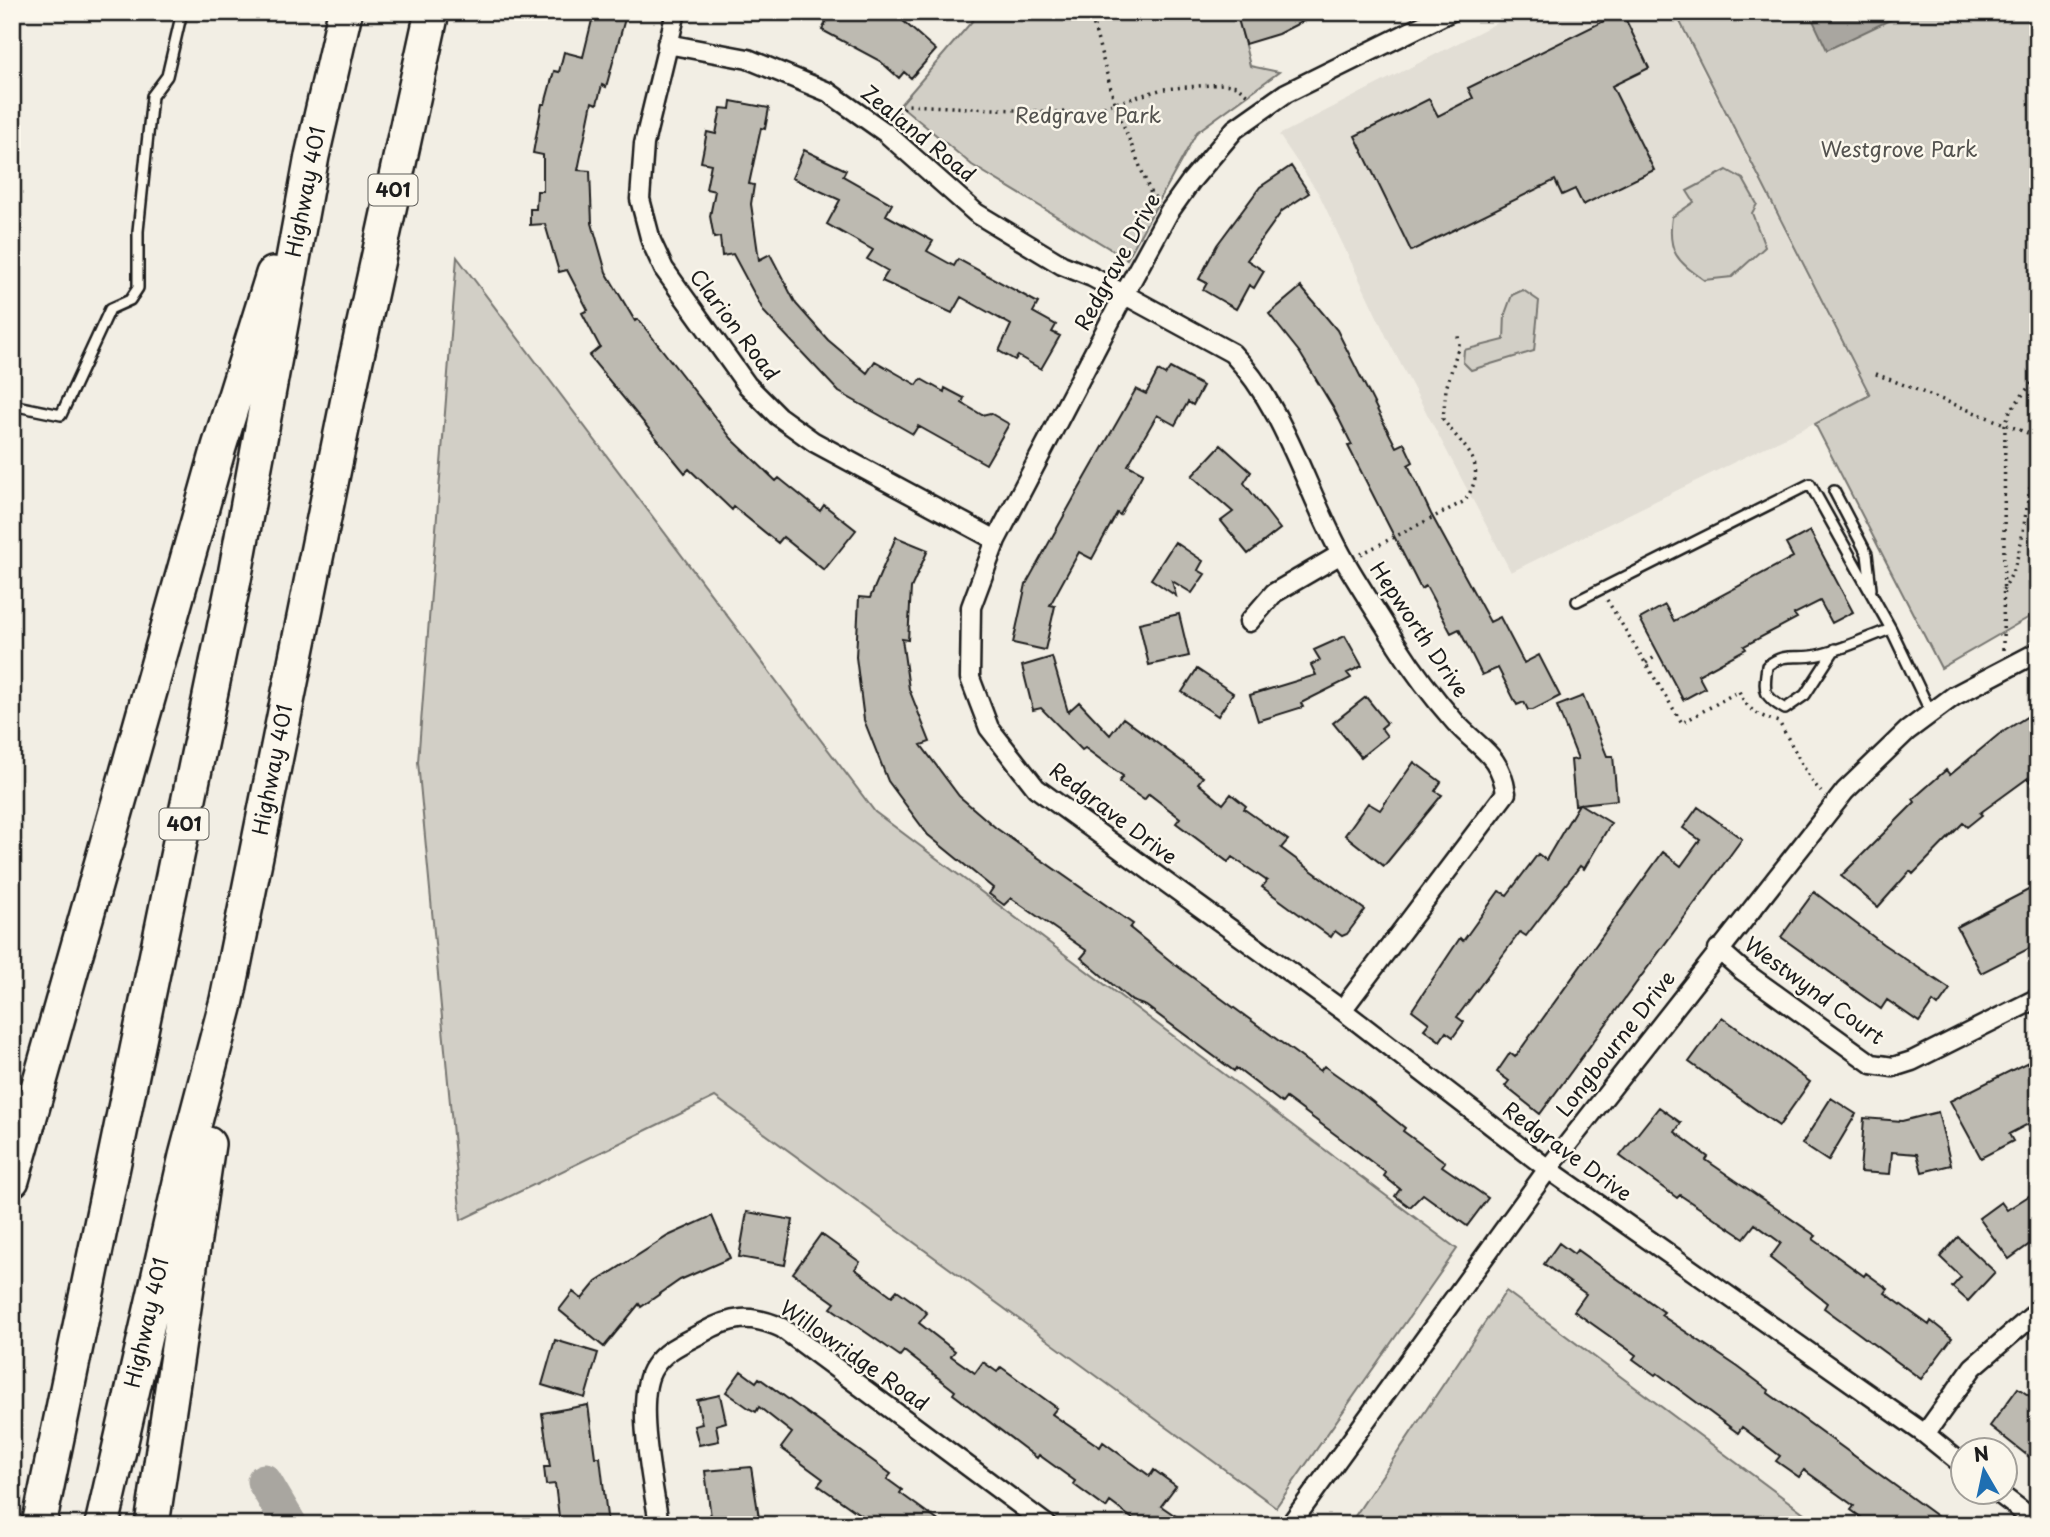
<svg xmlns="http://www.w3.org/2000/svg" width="2050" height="1537" viewBox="0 0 2050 1537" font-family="'Playpen Sans',sans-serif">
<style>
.built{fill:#e2ded5}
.green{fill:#d2cfc6;stroke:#777671;stroke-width:2}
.water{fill:#a9a6a0;stroke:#716f6b;stroke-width:2}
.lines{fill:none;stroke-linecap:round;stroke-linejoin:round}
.river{stroke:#a9a6a0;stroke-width:35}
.building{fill:#bdbab1;stroke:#1c1c1c;stroke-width:2}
.service-casing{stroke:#1c1c1c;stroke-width:14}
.minor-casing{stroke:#1c1c1c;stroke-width:23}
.motorway-casing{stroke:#1c1c1c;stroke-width:38}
.path{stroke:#1c1c1c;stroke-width:3.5;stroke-dasharray:2 5;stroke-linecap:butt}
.service{stroke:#fbf7ec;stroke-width:9}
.minor{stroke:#fbf7ec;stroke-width:18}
.motorway{stroke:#fbf7ec;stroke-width:33}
.labels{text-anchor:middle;stroke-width:5;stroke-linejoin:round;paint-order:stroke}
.shield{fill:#fbf7ec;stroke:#5f5e5a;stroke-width:2}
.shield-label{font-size:19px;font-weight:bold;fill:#1c1c1c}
.park-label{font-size:21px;fill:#53524f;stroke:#fbf7ec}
.street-label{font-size:21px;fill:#1c1c1c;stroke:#fbf7ec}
</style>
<rect width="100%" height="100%" fill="#f2eee4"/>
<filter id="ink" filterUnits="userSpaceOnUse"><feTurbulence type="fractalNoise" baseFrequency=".0143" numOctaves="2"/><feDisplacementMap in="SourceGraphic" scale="14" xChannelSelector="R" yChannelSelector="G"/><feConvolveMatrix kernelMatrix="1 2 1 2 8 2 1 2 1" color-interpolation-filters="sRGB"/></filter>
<g filter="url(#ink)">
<path class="built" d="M1518,12h155l196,384 -358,176 -122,-230 -70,-148 -40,-59z"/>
<path class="green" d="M980,12h257l13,54 29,6 -82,60 -70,127 -155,-94 -72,-60z
M1675,12h363v600l-97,56 -126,-244 55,-29z
M1727,170l16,9 14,25 -5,9 13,34 -33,30 -28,3c-27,-19 -37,-28 -32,-63l22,-15 -7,-11z
M457,257l418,555 582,437 -181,258 -561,-410 -254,123 -43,-458z
M1523,290l16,11 -5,50 -63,19 -8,-8 1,-12 40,-10 1,-26 7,-19z
M1506,1291l314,234h-471z"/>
<path class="water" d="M1809,12h82l3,6 -67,32z"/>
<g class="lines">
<path class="river" d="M264,1481l26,44"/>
</g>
<path class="building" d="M594,12l32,3 -20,72 -4,-2 -5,19 -5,-2 -14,68 12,1 2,52 14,49 29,49 3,-2 94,120 44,42 3,-3 41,33 4,-6 32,25 -32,40 -41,-33 -5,6 -44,-36 -2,3 -43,-41 -4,4 -96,-117 11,-9 -18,-34 6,-3 -21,-40 -8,2 -14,-48 -15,1v-16h6l1,-18h6v-36l-10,-2 9,-49h3l9,-33 5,1 5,-20 19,5z
M831,12h62l43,38 -25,28 -7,-6 -5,6 -19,-17 -58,-31z
M1236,12h85l-43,22 -33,10z
M1622,12l27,56 -37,18 42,84 -71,35 -8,-16 -13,6 -7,-15 -144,71 -56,-115 74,-37 9,17 35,-18 -5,-10z
M731,101l38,7 -4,21 -4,-1 -12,56 5,1 -3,19 8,56 11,-6 26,50 32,36 39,33 8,-12 42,24 4,-6 23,13 1,-4 19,10 -2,5 20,12 8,-2 19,11 -23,40 -68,-38 -5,8 -74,-42 -75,-80 -31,-58 -11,2 -2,-19 -6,1 -4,-22 5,-25 -9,-2 5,-25 -10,-2 6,-30 9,2 5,-26 9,1z
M804,150l42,20 -3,6 49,28 -6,11 47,26 -6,10 27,15 4,-7 80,44 -5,9 23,13 -4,7 8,4 -19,33 -23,-13 -3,4 -16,-9 12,-26 -50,-28 -9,16 -70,-32 6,-10 -21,-12 6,-9 -46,-26 13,-24 -48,-22z
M1291,166l18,27 -27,18 -35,49 17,11 -10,17 -5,-3 -13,24 -33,-19 4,-7 -8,-4 18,-34 43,-58z
M1301,287l36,43 59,117 8,-4 9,19 -5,3 23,49 59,108 10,-5 24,46 15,-8 21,41 -27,14h-5l-4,-8 -7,3 -19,-37 -16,7 -23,-46 -8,4 -25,-47 -5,3 -73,-143 4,-1 -18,-36 -34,-56 -31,-39z
M1170,368l33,18 -10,19 -5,-3 -13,23 -18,-10 -29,50 15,8 -23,42 -3,-2 -25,46 -13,-7 -29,53 5,1 -10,44 -32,-7 13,-59 49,-88 61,-107 10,5 12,-23 7,4z
M1221,445l30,27 -7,11 36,46 -32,25 -27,-33 12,-9 -41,-36z
M1810,531l43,81 -21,11 -12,-22 -26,13 3,4 -53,28 2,3 -48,26 7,13 -22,12 -43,-81 25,-14 9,16 119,-64 -7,-13z
M896,537l32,13 -17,38 -3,52 -6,-1 7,50 21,53 -9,3 38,51 37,32 137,96 -3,4 43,35 147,108 4,-5 34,24 47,38 -2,3 42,31 -3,4 46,32 -21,28 -44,-32 -13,13 -15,-11 5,-7 -16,-13 2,-3 -46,-35 -54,-40 -4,5 -46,-35 -2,3 -88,-65 -14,-5 -51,-43 6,-7 -76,-53 -7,7 -15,-11 4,-6 -65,-53 -40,-54 -24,-61 -8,-63 3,-60 11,1z
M1175,542l28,19 -5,9 7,4 -13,19 -20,-12 4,15 -25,-17z
M1179,614l10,42 -40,9 -10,-42z
M1345,636l17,30 -15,7 4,5 -50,25 2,4 -45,14 -8,-26 66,-20 -5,-10 9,-5 -6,-10z
M1052,657l16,55 11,-10 31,33 13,-17 80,59 -5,6 25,21 8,-10 15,12 -2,3 44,31 -7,8 84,62 -18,24 -5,2 -7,-5 -4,6 -24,-17 -45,-33 5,-6 -35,-24 -4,5 -52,-39 4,-5 -31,-24 -5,6 -25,-18 4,-6 -38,-28 -3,2 -41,-42 -8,2 -11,-44z
M1197,669l36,24 -15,23 -36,-24z
M1583,696l24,60h6l4,44 -37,4 31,19 -27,46 -4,-3 -54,70 -6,-4 -63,85 7,5 -11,15 -7,-5 -6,9 -16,-12 5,-6 -17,-13 48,-72 3,3 36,-50 8,4 31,-41 8,6 33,-56 -4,1 -4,-45 7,-1 -21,-53z
M1366,697l21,26 -6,5 6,8 -26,21 -28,-34z
M2033,713l5,8v74l-10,-17 -48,35 2,2 -15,12 -4,-4 -50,51 -3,-3 -32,36 -37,-31 74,-74 -2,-3 33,-29 4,5 48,-40z
M1414,762l27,20 -6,9 7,4 -58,71 -39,-31 23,-32 12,7z
M1698,807l44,32 -202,275 -35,-28 4,-5 -12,-9 13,-19 5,4 148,-205 18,14 19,-26 -17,-12z
M2038,885v59l-57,29 -24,-46z
M1814,892l69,52 67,45 -12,17 -5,-4 -14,20 -32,-22 -6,9 -100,-72z
M1722,1017l88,65 -31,44 -90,-64z
M2038,1057v62l-29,15 4,7 -32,17 -31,-57z
M1831,1098l25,16 -28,47 -26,-17z
M1659,1107l22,16 -6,9 33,25 -2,3 110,76 -3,3 51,37 2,-3 22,16 -3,4 44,32 2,-4 21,17 -31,41 -97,-71 3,-5 -57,-45 11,-15 -26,-19 -11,14 -64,-43 -3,3 -57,-42z
M1938,1112l13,53 -29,7 -5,-18 -25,-2 -2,22 -30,-2 4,-54 38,3z
M2038,1190v48l-29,21 -30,-41 22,-16 6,8z
M747,1212l46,8 -8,45 -46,-8z
M712,1216l18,42 -50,22 -39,27 -2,-3 -35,43 -45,-37 14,-18 9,7 14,-17 72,-46z
M821,1234l39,28 -5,7 37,27 5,-6 22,16 8,7 -8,10 36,28 -4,5 24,17 8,-11 14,10 4,-5 56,41 -5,6 48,33 3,-5 47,34 4,-6 22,16 -15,20 28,19h-48l-31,-23 -4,6 -33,-24 2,-3 -36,-26 -2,3 -84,-64 2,-3 -51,-40 -4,5 -69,-48 4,-5 -42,-30z
M1958,1237l37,35 -27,29 -16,-14 9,-10 -21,-20z
M1559,1243l15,11 3,-4 87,62 -3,3 77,52 31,23 -1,3 181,132h-77l-21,-15 3,-4 -50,-36 -5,7 -23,-16 4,-5 -38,-29 -4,6 -81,-60 -2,2 -22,-16 3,-4 -62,-44 12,-17 -42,-30z
M555,1340l43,13 -13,45 -43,-13z
M741,1371l15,11 3,-4 132,96 -4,5 15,11 -2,3 44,32h-69l-57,-40 5,-6 -42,-31 11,-15 -33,-26 -3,5 -6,-3 -24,-17z
M2018,1388l20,14v62l-48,-38z
M720,1395l6,27 -10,3 3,16 -20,4 -5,-19 8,-2 -5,-24z
M588,1405l7,52h5l8,68h-48l-5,-41 -9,1 -2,-18h6l-8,-54z
M751,1467l8,51 -47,7 -7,-54z"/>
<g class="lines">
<defs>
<path id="service" d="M12,405l49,10 49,-106 20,-9 8,-12v-57l14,-135 15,-20 15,-64
M1834,491l33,63 4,35
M1577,601l233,-117 81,145 40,84
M1835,649l-30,46 -20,14c-23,-13 -21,-18 -18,-43 19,-15 29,-6 51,-11 24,-5 50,-18 73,-26"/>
<path id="minor" d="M676,12l-32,132 -4,55 11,42 13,28 83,116 31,31 36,26 182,98
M1450,12l-164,81 -51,36 -44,52 -22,31 -42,77 -131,251 -25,67 -1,71 19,50 47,60 306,222 206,159 377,265 37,30
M667,44l81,15 80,33 58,41 90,80 86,52 30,12 140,76c53,55 73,135 109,201 17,31 38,61 56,91 17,27 37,53 58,77 24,27 45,31 51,71l-164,217
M1249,622l25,-29 67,-39
M1718,949l25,22 129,93 21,3 19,-6 126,-63
M1925,1434l48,-67 65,-56
M1997,1492l41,31
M659,1525c-5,-38 -26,-128 -5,-158 11,-17 31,-25 48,-34 29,-17 49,-19 80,-5l265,197
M1290,1525l258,-356 297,-378 62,-60 47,-35 84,-44"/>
<path id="motorway" d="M12,1180l207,-733 54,-173
M39,1525l195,-945 78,-424 33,-144
M102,1525l84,-369 41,-156 127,-631 78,-357
M152,1525l56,-381"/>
</defs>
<use href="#service" class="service-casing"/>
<use href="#minor" class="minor-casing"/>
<use href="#motorway" class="motorway-casing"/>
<path class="path" d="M1090,12l25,92 36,90 7,6
M894,119l12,-14 176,8 81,-24 60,-5 14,2 13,11
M1876,374l162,63
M1361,554l104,-53c26,-40 -2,-52 -22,-82l3,-30 13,-44 -1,-10
M2003,590c25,-39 19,-88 35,-130
M1607,600l75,123 57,-32c8,20 20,25 40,31l32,58 10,12
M2003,650l2,-225 5,-14 28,-36
M1646,663l10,-7"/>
<use href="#service" class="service"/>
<use href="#minor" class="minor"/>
<use href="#motorway" class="motorway"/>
</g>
</g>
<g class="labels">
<g class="shield">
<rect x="368.5" y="174.5" width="49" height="31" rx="5"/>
<rect x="159.5" y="808.5" width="49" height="31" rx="5"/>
</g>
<g class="shield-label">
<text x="393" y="197">401</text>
<text x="184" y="831">401</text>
</g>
<g class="park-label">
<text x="1088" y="123">Redgrave Park</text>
<text x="1899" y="157">Westgrove Park</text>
</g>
<g class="street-label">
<text transform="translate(918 134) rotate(39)" y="7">Zealand Road</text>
<text transform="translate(306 192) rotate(-79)" y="7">Highway 401</text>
<text transform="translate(1118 262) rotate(-61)" y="7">Redgrave Drive</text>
<text transform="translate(734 325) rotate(53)" y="7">Clarion Road</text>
<text transform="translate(1419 630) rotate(56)" y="7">Hepworth Drive</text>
<text transform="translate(273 770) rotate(-79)" y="7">Highway 401</text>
<text transform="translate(1113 814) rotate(37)" y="7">Redgrave Drive</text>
<text transform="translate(1814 991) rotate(36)" y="7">Westwynd Court</text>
<text transform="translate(1616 1044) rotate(-52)" y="7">Longbourne Drive</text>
<text transform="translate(1567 1152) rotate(36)" y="7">Redgrave Drive</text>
<text transform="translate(147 1323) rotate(-77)" y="7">Highway 401</text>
<text transform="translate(854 1356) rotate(35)" y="7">Willowridge Road</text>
</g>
</g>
<rect width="2050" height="1537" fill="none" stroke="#fbf7ec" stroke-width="42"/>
<rect x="21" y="21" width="2008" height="1495" fill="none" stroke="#1c1c1c" stroke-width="2.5" filter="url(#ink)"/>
<g transform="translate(1984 1471) rotate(351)"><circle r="33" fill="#fbf7ec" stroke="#a29f99" stroke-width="2"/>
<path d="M0-5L12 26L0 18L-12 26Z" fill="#1f6fb2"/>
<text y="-10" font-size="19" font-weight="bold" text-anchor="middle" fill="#1c1c1c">N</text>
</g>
</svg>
